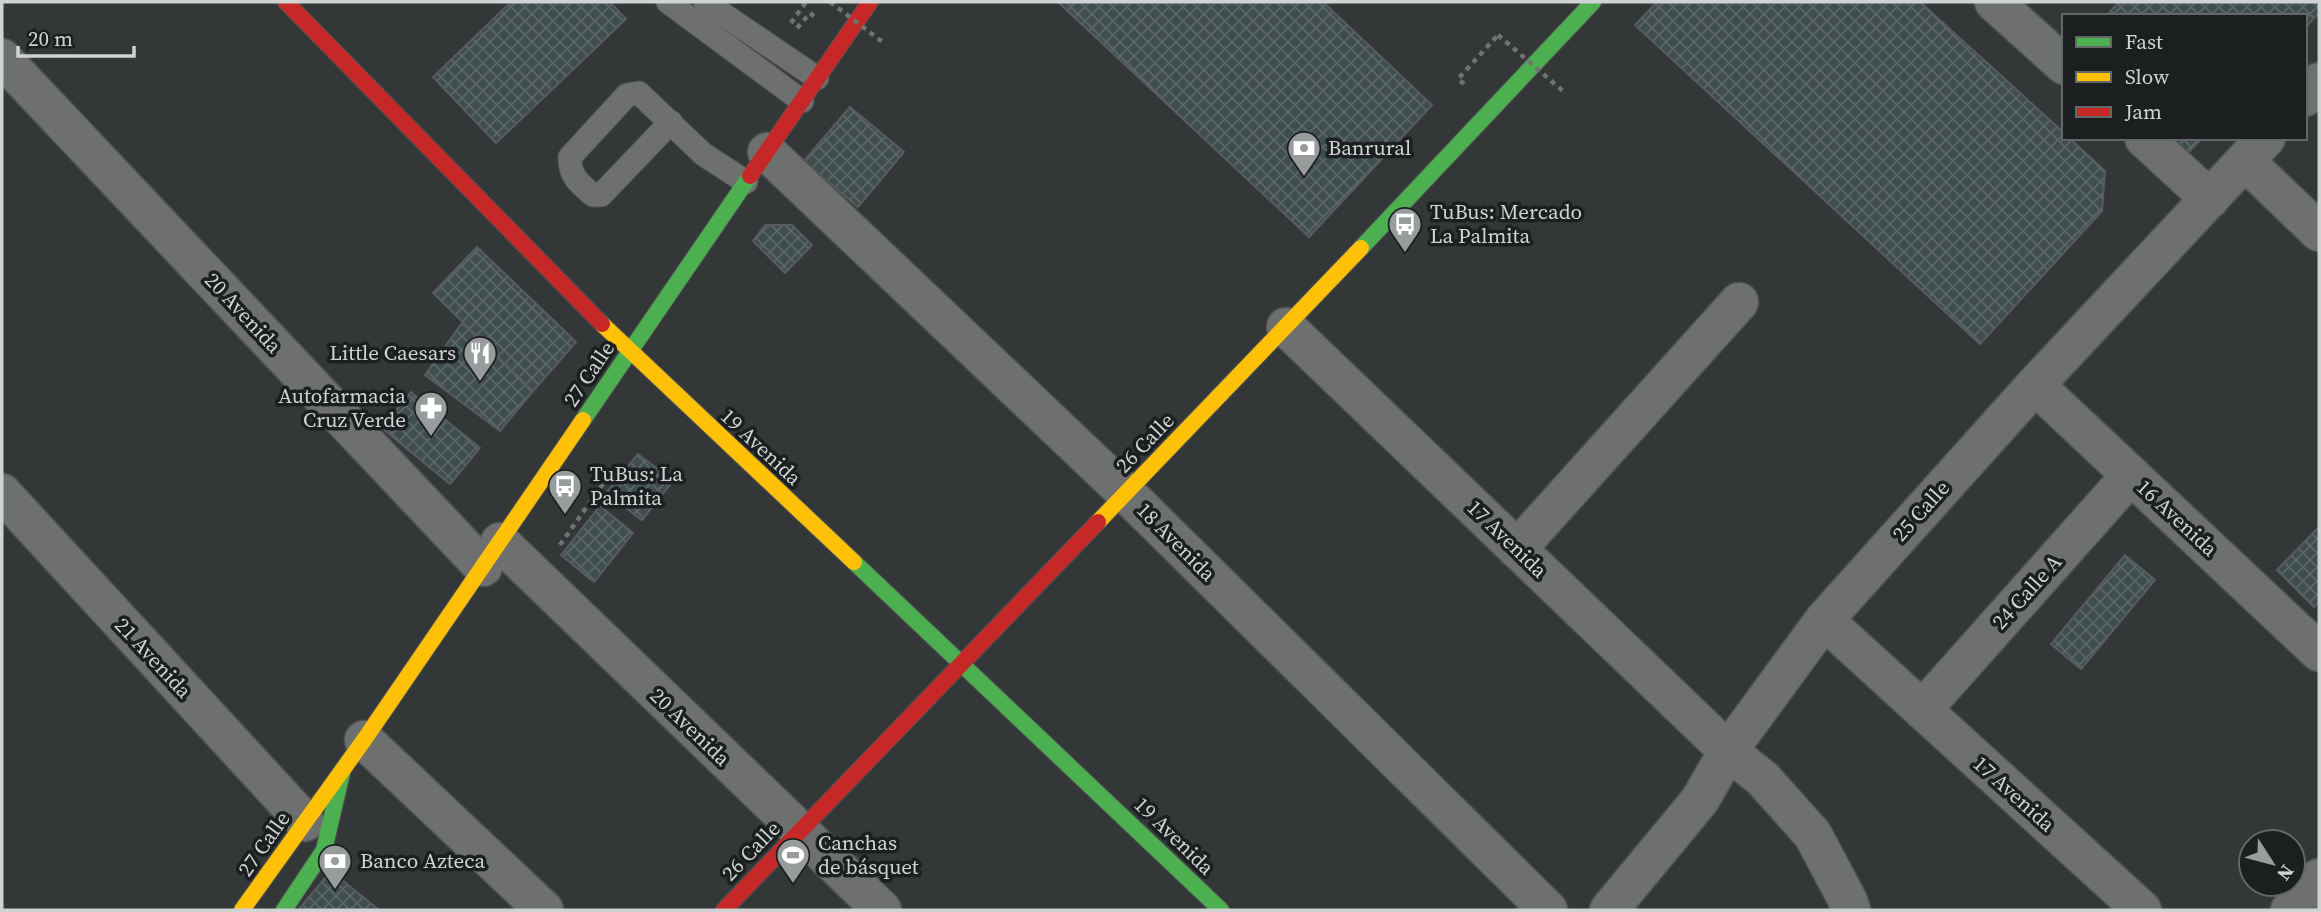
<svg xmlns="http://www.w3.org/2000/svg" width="2321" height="912" viewBox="0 0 2321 912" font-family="'Source Serif 4',serif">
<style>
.building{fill:url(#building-cross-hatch);stroke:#595c5c;stroke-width:2}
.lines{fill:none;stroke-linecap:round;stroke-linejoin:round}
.lane-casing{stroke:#505252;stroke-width:25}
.street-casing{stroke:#505252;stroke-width:41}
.fast-casing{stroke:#505252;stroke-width:18}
.slow-casing{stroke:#505252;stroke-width:18}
.jam-casing{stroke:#505252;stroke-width:18}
.path{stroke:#717373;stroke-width:4.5;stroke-dasharray:5 5;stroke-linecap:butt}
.lane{stroke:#6e6f6f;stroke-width:23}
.street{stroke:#6e6f6f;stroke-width:38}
.fast{stroke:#4caf50;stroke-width:16}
.slow{stroke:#ffc107;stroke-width:16}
.jam{stroke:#c62828;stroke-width:16}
.path-bridge{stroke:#717373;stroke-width:4.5;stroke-dasharray:5 5;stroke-linecap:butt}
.labels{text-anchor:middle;stroke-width:7;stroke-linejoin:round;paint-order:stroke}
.poi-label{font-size:21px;fill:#d0d3d4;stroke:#1c1f1f;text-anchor:start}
.street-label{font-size:21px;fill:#d0d3d4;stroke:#1c1f1f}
</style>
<defs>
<pattern id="building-cross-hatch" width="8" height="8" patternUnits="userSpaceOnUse" patternTransform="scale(1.75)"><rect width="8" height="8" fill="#3f4d4f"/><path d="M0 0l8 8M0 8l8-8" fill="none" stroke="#5a6667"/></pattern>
</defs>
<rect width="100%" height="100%" fill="#333737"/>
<path class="building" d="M511,2h99l16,17 -130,124 -63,-66z
M1058,2h265l109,103 -123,132z
M1657,2h263l144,131v5h5l36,33 -3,40 -122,133 -345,-319z
M2119,2h200v11l-14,15v-12h-199z
M850,107l54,45 -46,55 -54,-46z
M2164,138h38l-18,19z
M765,225h27l20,20 -27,28 -32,-32z
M477,247l99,95 -43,49 -100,-98z
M462,323l71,68 -33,40 -75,-56z
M411,392l69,56 -30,36 -68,-56z
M638,454l35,27 -31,39 -36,-27z
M600,506l33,27 -39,49 -33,-27z
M2319,527v75l-5,5 -37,-37z
M2125,555l30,25 -74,89 -30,-25z
M331,871l48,39h-81z"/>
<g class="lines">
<defs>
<path id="lane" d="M668,2l134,99
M705,2l112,76
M671,122l-70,73h-8c-13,-11 -24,-19 -23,-38l57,-62 12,-2 64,61 43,28"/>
<path id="street" d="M1994,2l70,63
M2,58l481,509
M2305,97l14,-15
M2144,138l66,61
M767,152l359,341 422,417
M2245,161l74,71
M1286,327l442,424 35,28 50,56 35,66 3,9
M2035,385l284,267
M2,493l303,329
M500,542l382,368
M1517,549l222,-247
M1824,620l318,290
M1922,710l209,-235
M364,740l180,170
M1609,910l91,-110 28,-49 96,-131 211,-235 231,-247
M2290,910l29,-32"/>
<path id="fast" d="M1361,248l232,-246
M583,420l167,-244
M854,562l367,348
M284,910l40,-60 19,-81"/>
<path id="slow" d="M602,324l252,238
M1098,522l263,-274
M242,910l122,-170 219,-320"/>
<path id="jam" d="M286,2l316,322
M750,176l120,-174
M724,910l374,-388"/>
</defs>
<use href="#lane" class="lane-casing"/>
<use href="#street" class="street-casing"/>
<use href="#fast" class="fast-casing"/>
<use href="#slow" class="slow-casing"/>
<use href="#jam" class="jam-casing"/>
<path class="path" d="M791,23l15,-21
M797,28l13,-15 5,4
M1464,84l-6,-5 40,-44
M560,545l47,-67 -11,-9"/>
<use href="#lane" class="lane"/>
<use href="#street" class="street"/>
<use href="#fast" class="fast"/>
<use href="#slow" class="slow"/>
<use href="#jam" class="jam"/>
<path class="path-bridge" d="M830,2l54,41
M1498,35l65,56"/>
</g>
<defs>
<symbol id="bank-pin" viewBox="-11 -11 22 30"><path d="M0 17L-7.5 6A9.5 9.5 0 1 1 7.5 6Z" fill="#999c9d" stroke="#1c1f1f"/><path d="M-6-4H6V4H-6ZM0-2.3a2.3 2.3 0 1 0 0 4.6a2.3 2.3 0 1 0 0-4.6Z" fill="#fff"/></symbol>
<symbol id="bus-pin" viewBox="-11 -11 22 30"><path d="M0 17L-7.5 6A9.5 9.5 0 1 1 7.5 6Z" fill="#999c9d" stroke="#1c1f1f"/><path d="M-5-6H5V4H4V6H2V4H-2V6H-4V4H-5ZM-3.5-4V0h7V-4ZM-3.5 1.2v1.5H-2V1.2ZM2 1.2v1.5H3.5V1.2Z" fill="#fff"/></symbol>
<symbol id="restaurant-pin" viewBox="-11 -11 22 30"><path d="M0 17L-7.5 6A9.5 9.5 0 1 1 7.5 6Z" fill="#999c9d" stroke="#1c1f1f"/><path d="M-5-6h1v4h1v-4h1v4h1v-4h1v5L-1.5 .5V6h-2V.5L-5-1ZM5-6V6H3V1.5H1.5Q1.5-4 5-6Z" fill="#fff"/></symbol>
<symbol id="pharmacy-pin" viewBox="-11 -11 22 30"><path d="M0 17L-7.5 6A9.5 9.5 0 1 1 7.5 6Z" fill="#999c9d" stroke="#1c1f1f"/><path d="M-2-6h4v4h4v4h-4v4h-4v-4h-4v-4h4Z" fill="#fff"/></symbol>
<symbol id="stadium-pin" viewBox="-11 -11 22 30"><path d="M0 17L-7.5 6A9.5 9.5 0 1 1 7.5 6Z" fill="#999c9d" stroke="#1c1f1f"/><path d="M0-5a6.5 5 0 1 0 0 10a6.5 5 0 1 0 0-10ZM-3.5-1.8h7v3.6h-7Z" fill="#fff"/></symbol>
</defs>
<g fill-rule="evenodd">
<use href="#bank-pin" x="1285" y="129" width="38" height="52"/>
<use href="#bus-pin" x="1386" y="205" width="38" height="52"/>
<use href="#restaurant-pin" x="461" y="334" width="38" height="52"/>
<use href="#pharmacy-pin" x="412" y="389" width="38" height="52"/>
<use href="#bus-pin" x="546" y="467" width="38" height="52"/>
<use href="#stadium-pin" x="774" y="836" width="38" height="52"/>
<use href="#bank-pin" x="316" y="842" width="38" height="52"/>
</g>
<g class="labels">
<g class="poi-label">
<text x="1328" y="155">Banrural</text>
<text x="1430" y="219">TuBus: Mercado<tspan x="1430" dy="24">La Palmita</tspan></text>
<text x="456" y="360" text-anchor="end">Little Caesars</text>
<text x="406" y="403" text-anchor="end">Autofarmacia<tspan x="406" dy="24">Cruz Verde</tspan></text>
<text x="590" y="481">TuBus: La<tspan x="590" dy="24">Palmita</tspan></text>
<text x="818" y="850">Canchas<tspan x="818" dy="24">de básquet</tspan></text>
<text x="360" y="868">Banco Azteca</text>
</g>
<g class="street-label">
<text transform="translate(243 313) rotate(47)" y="7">20 Avenida</text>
<text transform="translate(589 374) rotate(-56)" y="7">27 Calle</text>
<text transform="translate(1145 443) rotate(-46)" y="7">26 Calle</text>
<text transform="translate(761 447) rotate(43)" y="7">19 Avenida</text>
<text transform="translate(1921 511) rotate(-48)" y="7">25 Calle</text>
<text transform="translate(2177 518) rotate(43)" y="7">16 Avenida</text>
<text transform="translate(1507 539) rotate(44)" y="7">17 Avenida</text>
<text transform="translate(1176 542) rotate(45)" y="7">18 Avenida</text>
<text transform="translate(2027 592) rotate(-48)" y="7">24 Calle A</text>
<text transform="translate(153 658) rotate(47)" y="7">21 Avenida</text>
<text transform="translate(690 727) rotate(44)" y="7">20 Avenida</text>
<text transform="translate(2014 794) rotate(42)" y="7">17 Avenida</text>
<text transform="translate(1174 836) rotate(44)" y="7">19 Avenida</text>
<text transform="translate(264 844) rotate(-55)" y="7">27 Calle</text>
<text transform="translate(751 851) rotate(-46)" y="7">26 Calle</text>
</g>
</g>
<rect width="2321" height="912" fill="none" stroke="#d0d3d4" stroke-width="7"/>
<rect x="2062" y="14" width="245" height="126" fill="#1c1f1f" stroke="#646767" stroke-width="2"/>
<rect x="2076" y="37" width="35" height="10" fill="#4caf50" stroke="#646767" stroke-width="2"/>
<text x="2125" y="49" font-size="21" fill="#d0d3d4">Fast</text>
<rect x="2076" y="72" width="35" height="10" fill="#ffc107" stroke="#646767" stroke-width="2"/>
<text x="2125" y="84" font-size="21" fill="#d0d3d4">Slow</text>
<rect x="2076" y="107" width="35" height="10" fill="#c62828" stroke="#646767" stroke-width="2"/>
<text x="2125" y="119" font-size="21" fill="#d0d3d4">Jam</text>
<g transform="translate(2272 863) rotate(126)"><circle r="33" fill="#1c1f1f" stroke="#646767" stroke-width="2"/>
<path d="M0-5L12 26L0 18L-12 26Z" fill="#999c9d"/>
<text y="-10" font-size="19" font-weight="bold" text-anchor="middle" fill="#d0d3d4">N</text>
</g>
<path d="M18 46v10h116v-10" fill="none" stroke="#d0d3d4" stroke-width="3.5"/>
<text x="28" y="46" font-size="21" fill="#d0d3d4" stroke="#1c1f1f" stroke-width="5" paint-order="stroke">20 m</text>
</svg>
